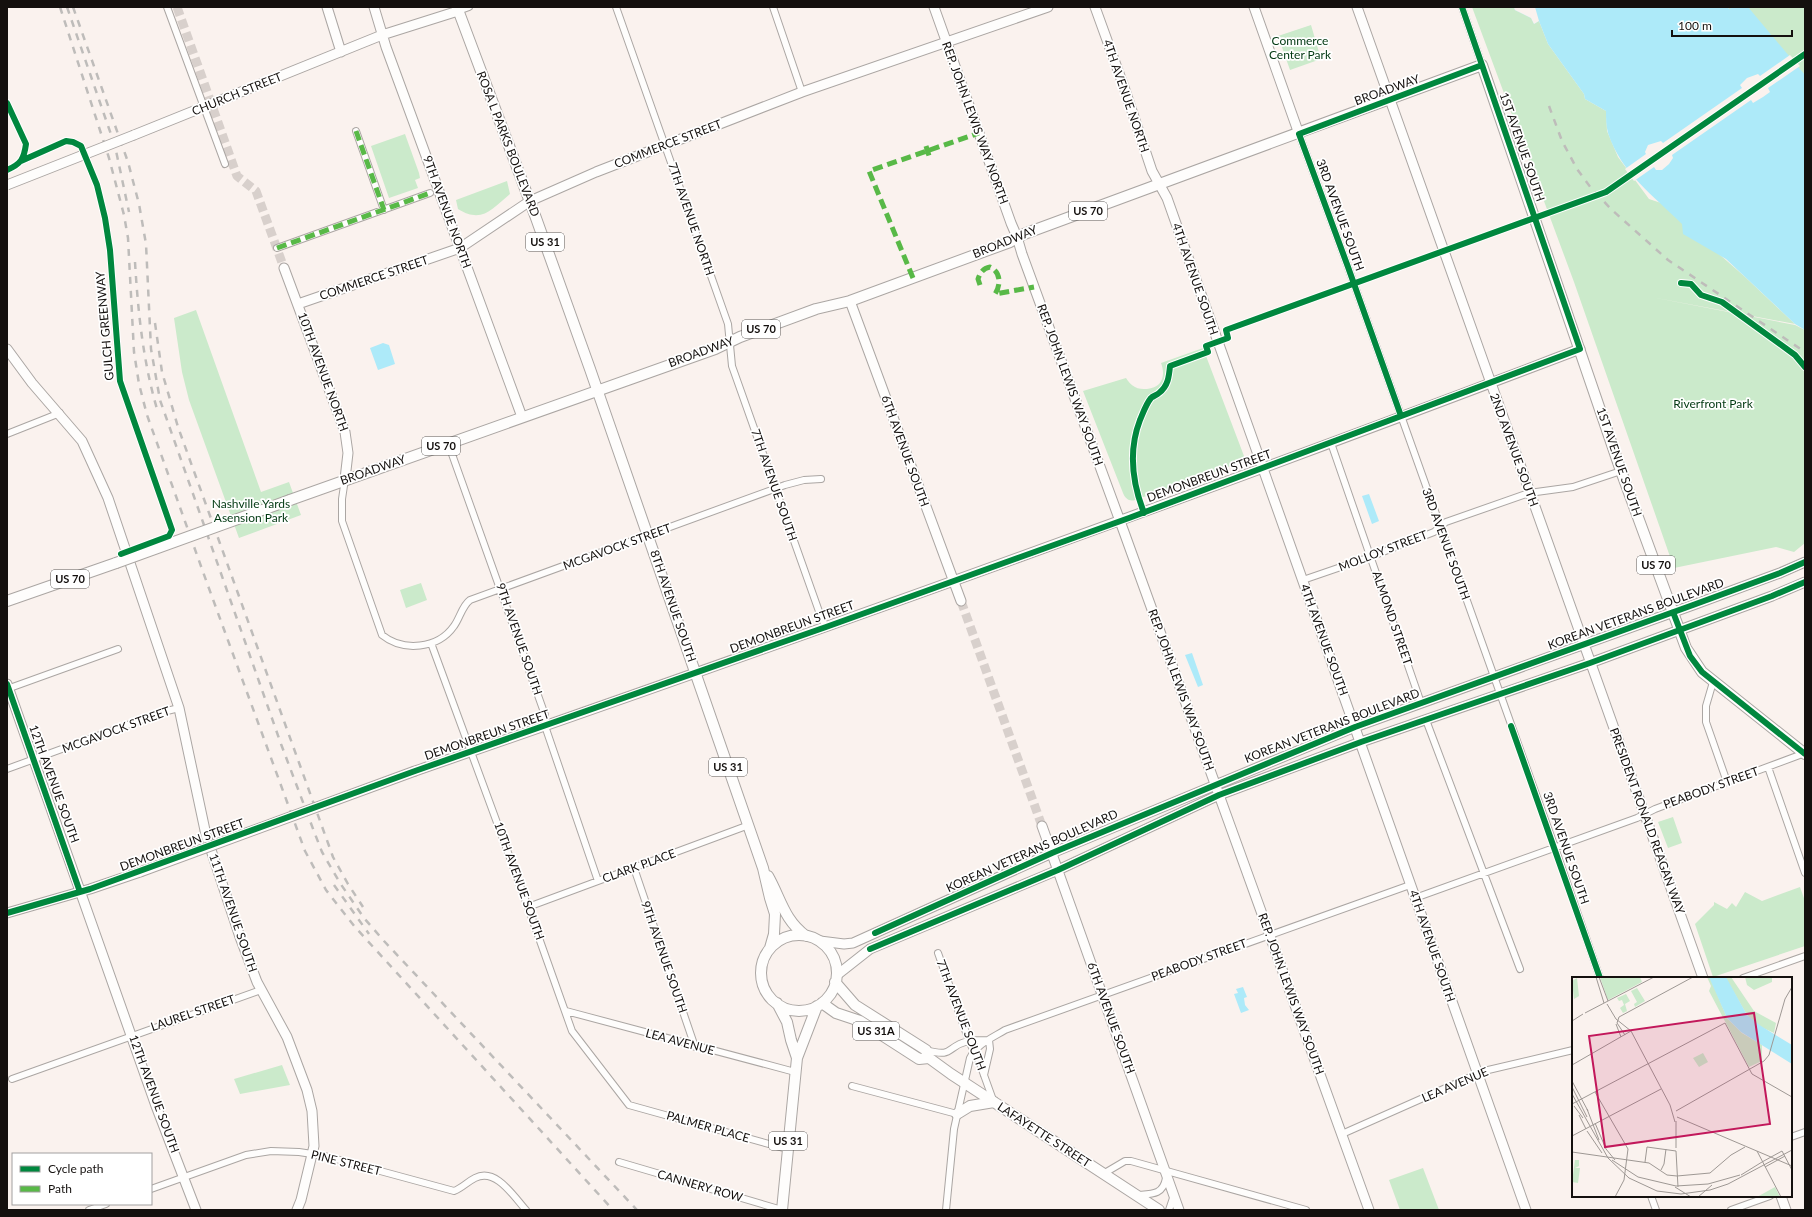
<svg xmlns="http://www.w3.org/2000/svg" width="1812" height="1217" viewBox="0 0 1812 1217" font-family="Lato,sans-serif">
<style>
.green{fill:#cbeacb}
.water{fill:#adeaf9}
.pier{fill:#faf2ee}
.lines{fill:none;stroke-linecap:round;stroke-linejoin:round}
.secondary-tunnel{stroke:#d8d0cc;stroke-width:9;stroke-dasharray:9 4.5;stroke-linecap:butt}
.street-casing{stroke:#aba6a3;stroke-width:8}
.secondary-casing{stroke:#aba6a3;stroke-width:11}
.primary-casing{stroke:#aba6a3;stroke-width:12}
.street{stroke:#fefdfc;stroke-width:6}
.secondary{stroke:#fefdfc;stroke-width:9}
.primary{stroke:#fefdfc;stroke-width:10}
.rail{stroke:#bebcba;stroke-width:2.5;stroke-dasharray:7 7;stroke-linecap:butt}
.secondary-bridge-casing{stroke:#aba6a3;stroke-width:11;stroke-linecap:butt}
.primary-bridge-casing{stroke:#aba6a3;stroke-width:12;stroke-linecap:butt}
.secondary-bridge{stroke:#fefdfc;stroke-width:9}
.primary-bridge{stroke:#fefdfc;stroke-width:10}
.quiet{stroke:#58b947;stroke-width:5;stroke-dasharray:10 5;stroke-linecap:butt}
.cycleway-casing{stroke:#fff;stroke-width:8}
.cycleway{stroke:#00873e;stroke-width:6}
.labels{text-anchor:middle;stroke-width:3.5;stroke-linejoin:round;paint-order:stroke}
.shield{fill:#fff;stroke:#5a5856;stroke-width:1}
.shield-label{font-size:11px;font-weight:bold;fill:#14100e}
.park-label{font-size:12px;fill:#003811;stroke:#fff}
.street-label{font-size:12px;fill:#14100e;stroke:#fff}
.inset-road{fill:none;stroke:#9e9894;stroke-width:1}
.view{fill:#c2185b;fill-opacity:0.15;stroke:#c2185b;stroke-width:2}
.inset-edge{fill:none;stroke:#14100e;stroke-width:2}
</style>
<rect width="100%" height="100%" fill="#faf2ee"/>
<path class="green" d="M1472,7h42l1,3 24,11 9,23 36,50 1,5 21,12 1,20 11,26 31,42 12,4 83,73 51,48 -144,-27 144,28 10,5v213l-11,9 -18,-5 -102,21 -100,-286z
M1728,7h77v70l-76,-68z
M1311,25l10,34 -31,11 -12,-34z
M405,134l14,39 1,5 -5,2 3,8 -29,10 -18,-52z
M507,181l3,13c-18,15 -28,30 -52,15l-2,-9z
M196,310l65,182 28,-10 12,33 -62,23 -50,-138 -7,-28 -8,-54z
M1203,348l41,108 -2,6 -107,38c-6,2 -10,-2 -12,-7l-40,-102 43,-13c2,3 5,7 9,9 3,2 8,2 12,2 15,-1 19,-13 14,-26z
M421,583l6,17 -21,8 -6,-18z
M1673,817l9,26 -14,5 -10,-26z
M1800,887l5,14v45l-92,31 -18,-53 19,-19v-3l13,7 5,-6 4,4 9,-15 17,9z
M282,1065l8,20 -50,9 -6,-15z
M1423,1168l16,42h-39l-11,-30z"/>
<path class="water" d="M1514,7h214l1,2 5,-2h14l57,68v255l-10,-6 -69,-65 -43,-25 -1,-10c-28,-28 -61,-51 -74,-91 -2,-7 -2,-15 -2,-22l-21,-12 -1,-5 -36,-50 -9,-23 -5,3 -3,-6 -16,-8z
M383,343l6,2 6,19 -17,6 -8,-22z
M1369,494l10,27 -7,3 -10,-28z
M1192,653l11,32 -5,2 -13,-32z
M1243,987l4,10 -3,1 1,7 4,5 -8,3 -7,-19 4,-1 -2,-4z"/>
<path class="pier" d="M1514,7h21l4,14 -5,3 -3,-6 -16,-8z
M1790,55l10,11 -32,22 2,4 -7,5 -10,6 -2,-3 -79,55 1,3 -4,6 -7,6h-6l-2,-3 -20,14 -9,-12 21,-15 -1,-2 3,-7 13,-4 2,2 79,-55 -2,-3 7,-7 11,-4 2,2z"/>
<g class="lines">
<path class="secondary-tunnel" d="M177,7l60,169 19,15 28,77
M961,601l81,225"/>
<defs>
<path id="street" d="M167,7l58,157
M616,7l112,317 4,42 89,251 5,10
M773,7l29,85
M1462,7l20,58
M458,11l11,-4
M356,131l28,79
M1299,134l49,133 205,575 47,136
M277,248l153,-55
M7,434l53,-21
M448,443l97,272v11l53,155
M1331,443l90,260
M345,479l-3,20v22l40,114c21,17 56,14 72,-9 6,-8 8,-20 16,-26l315,-115 19,-5 17,-1
M1303,580l67,-23 64,-25 12,-10 83,-29 44,-6 48,-16
M431,643l97,264 44,124 57,74 158,44
M1713,682l-7,24v16l21,60
M7,689l111,-40
M1426,720l94,249
M1768,767l37,106
M7,769l156,-57 16,-4
M634,868l61,179
M1415,898l222,-80 18,-9 150,-56
M528,907l221,-82
M938,953l31,88 11,23 13,36
M1743,978l62,-22
M566,1011l229,61
M926,1050c29,8 19,-3 42,-9 6,-1 13,-1 20,-1
M984,1075l6,-26 -1,-9
M12,1079l249,-89
M852,1086l105,28
M1342,1134l142,-63 89,-21
M1791,1137l14,-5
M619,1162l163,48
M1103,1174l22,-13h6l175,49
M151,1189l95,-34 25,-4 28,1 26,4 129,35c8,-3 13,-9 21,-13 21,-11 39,19 51,32
M1138,1195c14,-1 25,0 28,-17
M1651,1196l5,14
M89,1210l17,-6
M946,1210l8,-81 16,-71c7,-14 22,-20 35,-28l405,-145
M1169,1210l5,-15
M1731,1210l39,-14"/>
<path id="secondary" d="M327,7l14,45
M374,7l12,40 136,370
M934,7l77,216 6,14 5,17 102,278 245,678
M1095,7l29,80 28,84 15,27 359,1012
M1254,7l45,127
M1357,7l346,971
M134,135l248,-100 76,-24
M284,268l61,164 3,21 -3,26
M850,301l111,300
M298,304l162,-56 70,-47 66,-29 206,-80 246,-85
M7,349l25,34 50,58 26,57 71,210 27,127 34,102 17,45 30,55 20,53 5,21 2,35 -13,54 -4,10
M7,684l149,422 40,104
M415,771c390,-135 779,-275 1165,-422
M1042,826l137,384
M7,913l83,-24 50,-17
M820,941l24,3 9,-1 199,-90 303,-126 338,-122 87,-32 25,-11
M837,975l33,-26 188,-79 161,-75 142,-53 229,-79 182,-67 33,-14
M1781,1196l5,14"/>
<path id="primary" d="M457,7l79,211 54,151 173,499 7,30 5,16 -1,20 -4,14
M290,500l425,-151 25,-12 76,-28 34,-8 160,-59 14,-8 458,-169 139,406 65,177 16,24 103,82
M7,601l109,-38
M768,876c13,23 16,44 38,60
M761 973a38 38 0 1 1 76 0a38 38 0 1 1-76 0Z
M835,982l20,23 71,45 3,8 22,16 208,136
M777,1003l10,19 4,18 6,18
M822,1003l14,10 24,8 59,38 10,-1
M957,1114l13,-8 24,-4
M782,1210l15,-152 20,-52"/>
</defs>
<use href="#street" class="street-casing"/>
<use href="#secondary" class="secondary-casing"/>
<use href="#primary" class="primary-casing"/>
<use href="#street" class="street"/>
<use href="#secondary" class="secondary"/>
<use href="#primary" class="primary"/>
<path class="rail" d="M60,7l49,151 15,57 4,23 6,114 5,32 8,31 60,168 98,268 21,39 29,37 258,283
M67,7l48,139 14,66
M73,7l55,155 11,42 7,40 5,105 9,51 121,344 34,90 7,18 18,31 24,35 20,23 253,269
M1549,106l13,35 15,28 14,19 21,22 56,50 137,92
M135,262c3,50 8,99 22,147
M155,323l7,49 16,55 155,430 15,27 15,23
M334,885l35,49"/>
<defs>
<path id="secondary-bridge" d="M7,185l127,-50
M140,872l275,-101"/>
<path id="primary-bridge" d="M116,563l174,-63"/>
</defs>
<use href="#secondary-bridge" class="secondary-bridge-casing"/>
<use href="#primary-bridge" class="primary-bridge-casing"/>
<use href="#secondary-bridge" class="secondary-bridge"/>
<use href="#primary-bridge" class="primary-bridge"/>
<path class="quiet" d="M356,131l28,79
M926,146l4,13
M277,248l153,-55
M913,278l-44,-107 110,-38
M980,285l-2,-6c2,-6 5,-11 12,-12 11,5 11,18 5,27l39,-7"/>
<defs>
<path id="cycleway" d="M7,103l19,41c-2,15 -5,20 -19,26
M21,161l45,-20 7,1 8,4 16,39 8,33 5,32 10,131 52,149 -3,6 -48,18
M1681,283l10,1 10,11 21,7 73,53 10,12
M1401,416l-53,-149 -49,-133 183,-69
M1144,513c-12,-31 -16,-62 -4,-93 3,-7 6,-16 11,-22 2,-2 6,-3 8,-5 9,-7 10,-16 11,-27l38,-14 -2,-6 22,-8 -2,-8 380,-138 199,-138
M1673,612l17,44 12,16 103,82
M7,684l73,208
M1511,726l89,252
M7,913l83,-24 325,-118 411,-144 303,-109 451,-169 -118,-342
M875,933l177,-80 303,-126 338,-122 87,-32 25,-11
M870,949l188,-79 161,-75 142,-53 229,-79 182,-67 33,-14"/>
</defs>
<use href="#cycleway" class="cycleway-casing"/>
<use href="#cycleway" class="cycleway"/>
</g>
<g class="labels">
<g class="shield">
<rect x="1069" y="202" width="38" height="18" rx="3"/>
<rect x="526" y="233" width="38" height="18" rx="3"/>
<rect x="742" y="320" width="38" height="18" rx="3"/>
<rect x="422" y="437" width="38" height="18" rx="3"/>
<rect x="1637" y="556" width="38" height="18" rx="3"/>
<rect x="51" y="570" width="38" height="18" rx="3"/>
<rect x="709" y="758" width="38" height="18" rx="3"/>
<rect x="853" y="1022" width="46" height="18" rx="3"/>
<rect x="769" y="1132" width="38" height="18" rx="3"/>
</g>
<g class="shield-label">
<text x="1088" y="215">US 70</text>
<text x="545" y="246">US 31</text>
<text x="761" y="333">US 70</text>
<text x="441" y="450">US 70</text>
<text x="1656" y="569">US 70</text>
<text x="70" y="583">US 70</text>
<text x="728" y="771">US 31</text>
<text x="876" y="1035">US 31A</text>
<text x="788" y="1145">US 31</text>
</g>
<g class="park-label">
<text x="1300" y="45">Commerce<tspan x="1300" dy="14">Center Park</tspan></text>
<text x="1713" y="408">Riverfront Park</text>
<text x="251" y="508">Nashville Yards<tspan x="251" dy="14">Asension Park</tspan></text>
</g>
<g class="street-label">
<text transform="translate(1387 90) rotate(-20)" y="4">BROADWAY</text>
<text transform="translate(237 94) rotate(-22)" y="4">CHURCH STREET</text>
<text transform="translate(1126 96) rotate(71)" y="4">4TH AVENUE NORTH</text>
<text transform="translate(975 123) rotate(70)" y="4">REP. JOHN LEWIS WAY NORTH</text>
<text transform="translate(508 144) rotate(69)" y="4">ROSA L PARKS BOULEVARD</text>
<text transform="translate(668 144) rotate(-21)" y="4">COMMERCE STREET</text>
<text transform="translate(1522 147) rotate(71)" y="4">1ST AVENUE SOUTH</text>
<text transform="translate(447 212) rotate(70)" y="4">9TH AVENUE NORTH</text>
<text transform="translate(1340 215) rotate(70)" y="4">3RD AVENUE SOUTH</text>
<text transform="translate(691 219) rotate(71)" y="4">7TH AVENUE NORTH</text>
<text transform="translate(1005 242) rotate(-22)" y="4">BROADWAY</text>
<text transform="translate(374 278) rotate(-19)" y="4">COMMERCE STREET</text>
<text transform="translate(1195 279) rotate(71)" y="4">4TH AVENUE SOUTH</text>
<text transform="translate(105 326) rotate(-95)" y="4">GULCH GREENWAY</text>
<text transform="translate(701 352) rotate(-20)" y="4">BROADWAY</text>
<text transform="translate(323 372) rotate(70)" y="4">10TH AVENUE NORTH</text>
<text transform="translate(1070 385) rotate(70)" y="4">REP. JOHN LEWIS WAY SOUTH</text>
<text transform="translate(1514 450) rotate(70)" y="4">2ND AVENUE SOUTH</text>
<text transform="translate(905 451) rotate(70)" y="4">6TH AVENUE SOUTH</text>
<text transform="translate(1619 462) rotate(71)" y="4">1ST AVENUE SOUTH</text>
<text transform="translate(373 470) rotate(-19)" y="4">BROADWAY</text>
<text transform="translate(1209 476) rotate(-20)" y="4">DEMONBREUN STREET</text>
<text transform="translate(774 485) rotate(71)" y="4">7TH AVENUE SOUTH</text>
<text transform="translate(1446 544) rotate(70)" y="4">3RD AVENUE SOUTH</text>
<text transform="translate(617 547) rotate(-20)" y="4">MCGAVOCK STREET</text>
<text transform="translate(1383 551) rotate(-21)" y="4">MOLLOY STREET</text>
<text transform="translate(673 606) rotate(71)" y="4">8TH AVENUE SOUTH</text>
<text transform="translate(1636 614) rotate(-20)" y="4">KOREAN VETERANS BOULEVARD</text>
<text transform="translate(1392 618) rotate(71)" y="4">ALMOND STREET</text>
<text transform="translate(792 627) rotate(-20)" y="4">DEMONBREUN STREET</text>
<text transform="translate(519 639) rotate(71)" y="4">9TH AVENUE SOUTH</text>
<text transform="translate(1324 640) rotate(70)" y="4">4TH AVENUE SOUTH</text>
<text transform="translate(1181 690) rotate(70)" y="4">REP. JOHN LEWIS WAY SOUTH</text>
<text transform="translate(1332 726) rotate(-21)" y="4">KOREAN VETERANS BOULEVARD</text>
<text transform="translate(116 730) rotate(-20)" y="4">MCGAVOCK STREET</text>
<text transform="translate(487 735) rotate(-19)" y="4">DEMONBREUN STREET</text>
<text transform="translate(54 784) rotate(70)" y="4">12TH AVENUE SOUTH</text>
<text transform="translate(1711 788) rotate(-20)" y="4">PEABODY STREET</text>
<text transform="translate(1647 821) rotate(70)" y="4">PRESIDENT RONALD REAGAN WAY</text>
<text transform="translate(182 845) rotate(-20)" y="4">DEMONBREUN STREET</text>
<text transform="translate(1566 848) rotate(71)" y="4">3RD AVENUE SOUTH</text>
<text transform="translate(1032 851) rotate(-24)" y="4">KOREAN VETERANS BOULEVARD</text>
<text transform="translate(639 866) rotate(-20)" y="4">CLARK PLACE</text>
<text transform="translate(519 881) rotate(70)" y="4">10TH AVENUE SOUTH</text>
<text transform="translate(233 913) rotate(71)" y="4">11TH AVENUE SOUTH</text>
<text transform="translate(1432 946) rotate(71)" y="4">4TH AVENUE SOUTH</text>
<text transform="translate(664 957) rotate(71)" y="4">9TH AVENUE SOUTH</text>
<text transform="translate(1199 960) rotate(-20)" y="4">PEABODY STREET</text>
<text transform="translate(1291 994) rotate(70)" y="4">REP. JOHN LEWIS WAY SOUTH</text>
<text transform="translate(193 1013) rotate(-19)" y="4">LAUREL STREET</text>
<text transform="translate(961 1015) rotate(69)" y="4">7TH AVENUE SOUTH</text>
<text transform="translate(1111 1018) rotate(70)" y="4">6TH AVENUE SOUTH</text>
<text transform="translate(680 1042) rotate(15)" y="4">LEA AVENUE</text>
<text transform="translate(1455 1085) rotate(-23)" y="4">LEA AVENUE</text>
<text transform="translate(154 1094) rotate(70)" y="4">12TH AVENUE SOUTH</text>
<text transform="translate(708 1127) rotate(16)" y="4">PALMER PLACE</text>
<text transform="translate(1044 1135) rotate(33)" y="4">LAFAYETTE STREET</text>
<text transform="translate(346 1163) rotate(14)" y="4">PINE STREET</text>
<text transform="translate(700 1186) rotate(16)" y="4">CANNERY ROW</text>
</g>
</g>
<g transform="translate(1572 977)">
<rect width="220" height="220" fill="#faf2ee"/>
<path d="M28,0h40l2,5 -34,18zM135,0h3l17,41 15,15 20,12v16l-13,6 -40,-76 2,-5zM153,0h6l23,34 22,12 -2,10 -13,-6 -14,-12zM173,0h27v5l-18,8 -7,-5zM5,1l2,18 -5,3 -2,-18zM65,11l8,13 -10,6 -1,-3 3,-2 -6,-11zM54,17l4,7 -5,3 2,7 -4,2 -3,-5 4,-3 -2,-5 -3,1 -2,-3zM131,76l5,9 -9,5 -6,-9zM3,183h4v6l-4,2h5l-2,15 -6,-1zM203,210l5,10h-23z" fill="#cbeacb"/>
<path d="M137,0h17l21,38 14,11 31,19v19l-51,-32 -14,-14z" fill="#adeaf9"/>
<path class="inset-road" d="M24,0l8,26M27,0l9,24M35,27l9,15 15,12 39,74 5,17M13,36l69,-36M0,44l11,-7M44,47l5,13M53,58l-8,-12 2,-6 74,-40M0,88l59,-34M0,104l16,30M0,110l15,30M23,115l33,57 -4,31 -9,17M0,117l36,64 21,20 28,13 24,3 29,-4 18,-6 64,-34M0,127l153,-81 27,51 40,23M2,129l9,12M15,132l12,31M104,134l88,-50 5,-6 16,-56 7,-12M7,138l7,14M105,140l115,49M104,144v27M23,146l11,26 9,11M15,154l15,22M0,159l89,-47M104,174l2,36M185,174l24,46M0,175l77,11 18,12 10,1 33,-3 21,-18 14,-8M40,183l26,17 38,9 32,-2 32,-9M73,185l2,-15 29,4M190,185l20,-11 10,19M193,190l20,-11M89,193l3,-6 2,-15M169,198l21,-13M103,210l16,10M126,220l14,-12"/>
<path class="view" d="M182,36l16,111 -165,23 -16,-111z"/>
<rect width="220" height="220" class="inset-edge"/>
</g>
<rect width="1812" height="1217" fill="none" stroke="#14100e" stroke-width="16"/>
<rect x="12" y="1153" width="140" height="52" fill="#ffffff" stroke="#a19f9f"/>
<rect x="20" y="1166" width="20" height="6" fill="#00873e" stroke="#a19f9f"/>
<text x="48" y="1173" font-size="12" fill="#14100e">Cycle path</text>
<rect x="20" y="1186" width="20" height="6" fill="#58b947" stroke="#a19f9f"/>
<text x="48" y="1193" font-size="12" fill="#14100e">Path</text>
<path d="M1672 30v6h120v-6" fill="none" stroke="#14100e" stroke-width="2"/>
<text x="1678" y="30" font-size="12" fill="#14100e" stroke="#ffffff" stroke-width="3" paint-order="stroke">100 m</text>
</svg>
